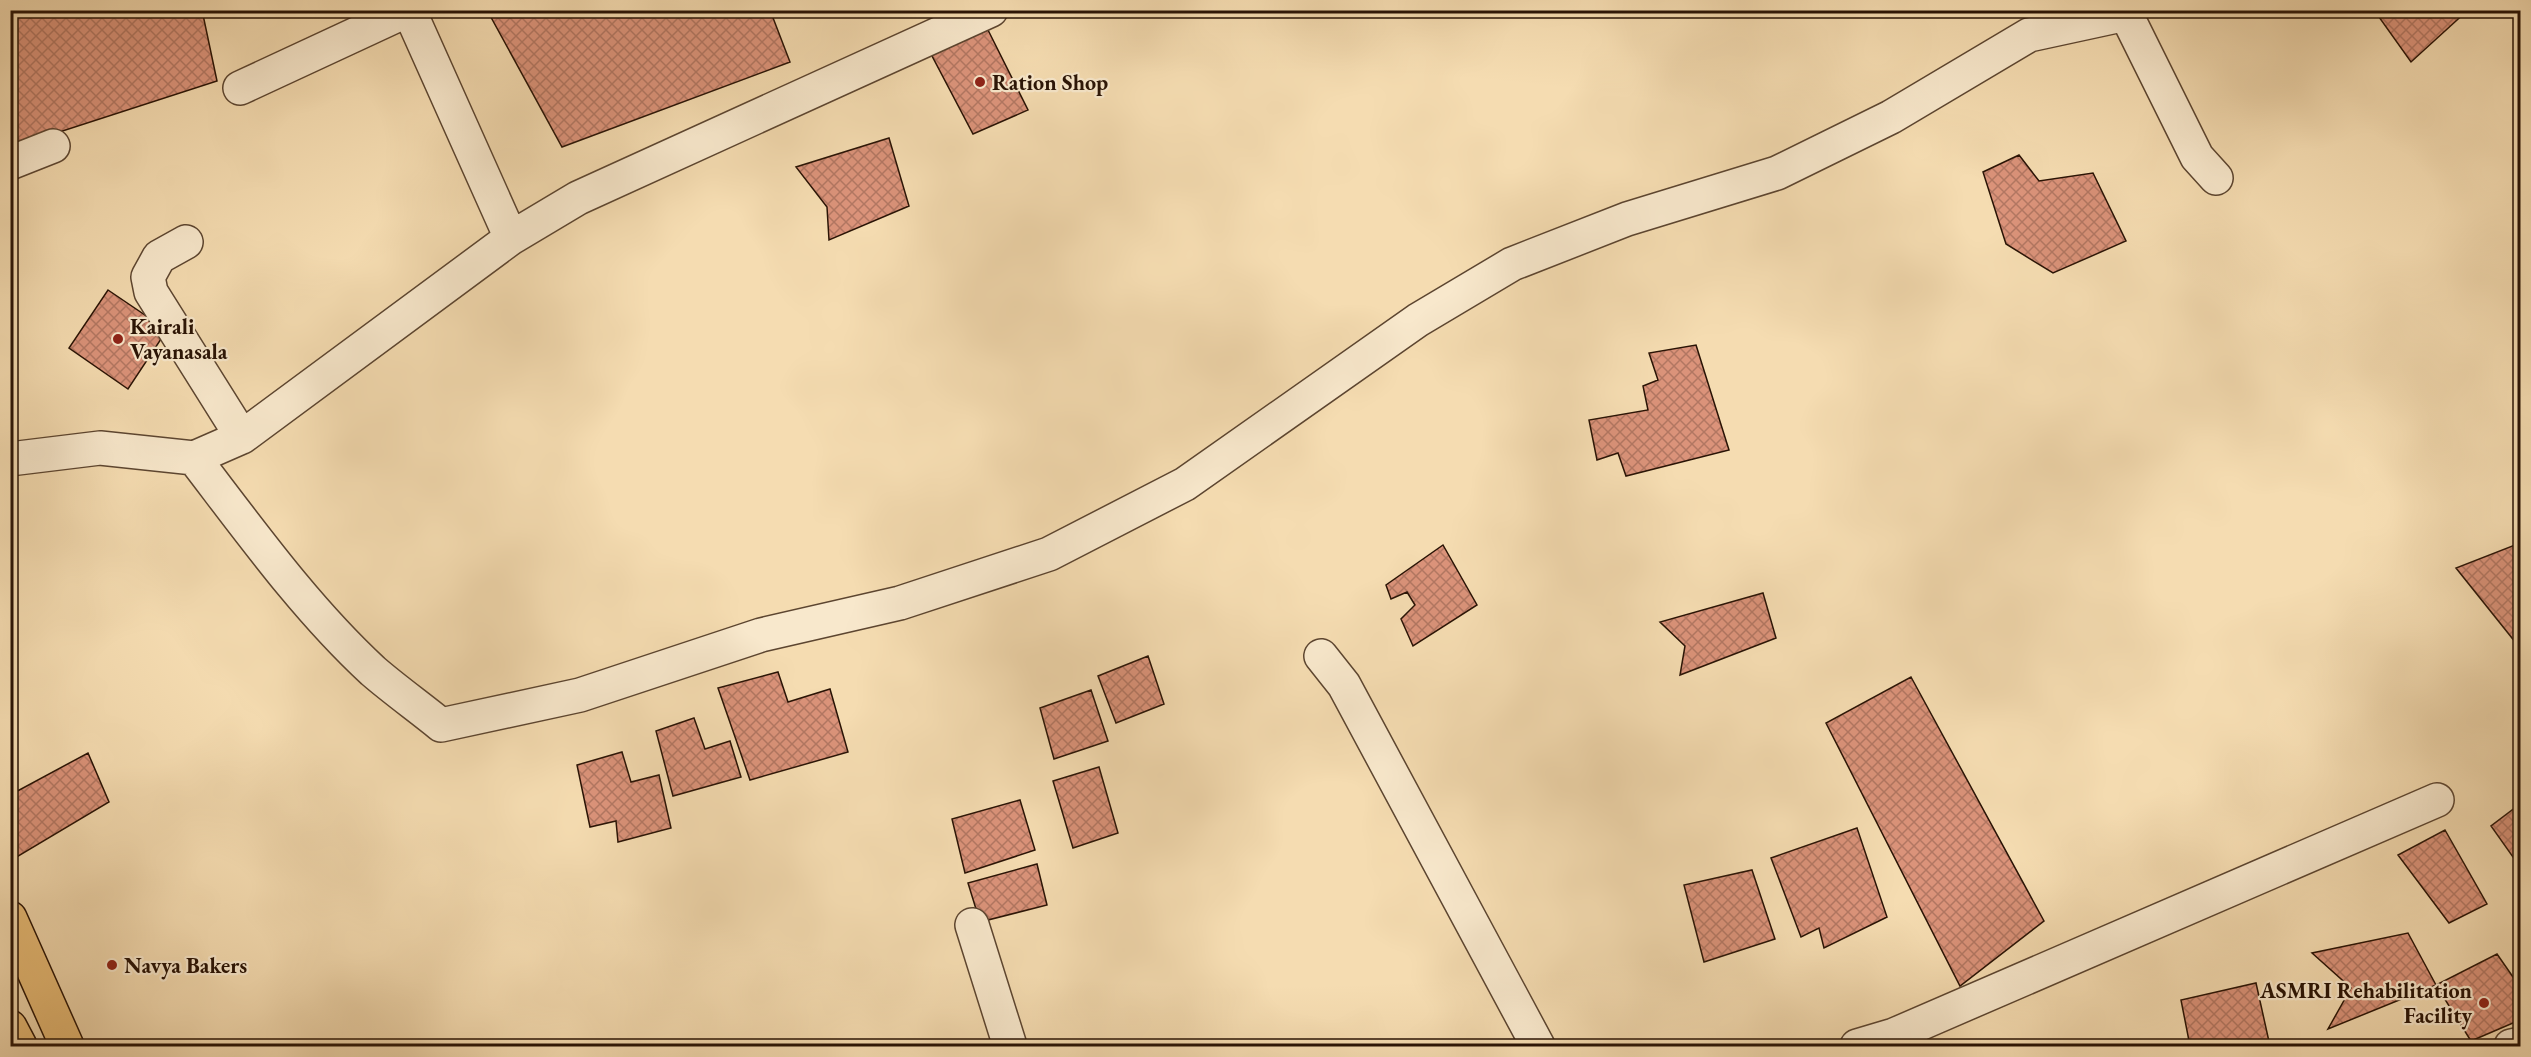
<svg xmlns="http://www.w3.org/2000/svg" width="2531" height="1057" viewBox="0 0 2531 1057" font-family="'EB Garamond',serif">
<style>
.building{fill:url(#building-cross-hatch);stroke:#291305;stroke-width:1.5}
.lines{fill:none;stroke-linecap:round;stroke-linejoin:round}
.minor-casing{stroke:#5c4530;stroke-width:36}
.major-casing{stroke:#291305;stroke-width:36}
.minor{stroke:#f8e8cc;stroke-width:33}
.major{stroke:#eabe78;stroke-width:33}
.poi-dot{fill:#8f2418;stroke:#f8e8cc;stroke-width:2}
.labels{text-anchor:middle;stroke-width:4.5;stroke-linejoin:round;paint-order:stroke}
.poi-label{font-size:22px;font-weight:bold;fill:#291305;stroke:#f8e8cc;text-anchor:start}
</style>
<defs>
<pattern id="building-cross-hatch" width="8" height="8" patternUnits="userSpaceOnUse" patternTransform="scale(1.5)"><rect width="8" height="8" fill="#db937a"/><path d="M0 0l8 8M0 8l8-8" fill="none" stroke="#b27762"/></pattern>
</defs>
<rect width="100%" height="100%" fill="#f5dcb1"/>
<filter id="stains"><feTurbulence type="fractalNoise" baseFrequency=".00333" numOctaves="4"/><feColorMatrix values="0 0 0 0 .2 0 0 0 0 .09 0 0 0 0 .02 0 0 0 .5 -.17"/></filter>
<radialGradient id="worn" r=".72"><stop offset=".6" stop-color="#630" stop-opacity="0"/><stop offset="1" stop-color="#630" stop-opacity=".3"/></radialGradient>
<path class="building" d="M10,10h192l15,71 -207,67z
M487,10h283l20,52 -228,85z
M2374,10h94l-57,52z
M986,26l42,84 -55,24 -42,-80z
M889,138l20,68 -80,34 -2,-33 -31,-40z
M2019,155l20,26 54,-8 33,68 -73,32 -47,-29 -23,-72z
M108,290l59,40 -39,59 -59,-41z
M1696,345l33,105 -103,26 -8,-23 -21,7 -8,-40 59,-10 -5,-24 15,-6 -9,-27z
M2520,543v105l-64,-80z
M1443,545l34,60 -64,41 -12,-27 14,-14 -8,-13 -16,7 -5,-14z
M1763,593l13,45 -96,37 5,-29 -25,-24z
M1148,656l16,48 -48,19 -18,-47z
M778,672l10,30 42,-13 18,63 -98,28 -32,-92z
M1911,677l133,244 -84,65 -134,-263z
M1091,690l17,51 -54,18 -14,-51z
M694,718l11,31 25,-8 11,36 -68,19 -17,-65z
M622,752l9,30 28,-7 12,53 -53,14 -2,-21 -26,6 -13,-62z
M88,753l21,49 -99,59v-66z
M1099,767l19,66 -45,15 -20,-67z
M1020,800l15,50 -70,23 -13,-54z
M2520,804v63l-29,-41z
M1857,828l30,89 -63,31 -5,-20 -18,9 -30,-79z
M2445,830l42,74 -38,19 -51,-68z
M1037,864l10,41 -67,17 -12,-39z
M1752,870l23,69 -71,23 -20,-77z
M2408,933l28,52 -108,44 23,-41 -39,-35z
M2497,954l23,33v33l-49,21 -35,-56z
M2256,983l14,63h-80l-9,-46z"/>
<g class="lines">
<defs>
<path id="minor" d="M409,10l102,228
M240,88l168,-78
M10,163l43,-17
M186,242l-27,15 -11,20 3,15 91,145
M194,458c56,73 111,150 179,213 22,19 46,36 68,54l139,-30 181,-60 139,-32 149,-49 136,-70 233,-164 94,-56 115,-45 150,-46 114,-56 138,-82 97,-21 71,143 19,21
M10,459l90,-11 94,10 48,-21 269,-199 67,-40 413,-188
M1321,656l23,29 194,361
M972,925l38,121
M1857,1046l37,-11 543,-235
M2511,1046l9,-2"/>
<path id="major" d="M10,918l57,128
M10,1027l10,19"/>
</defs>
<use href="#minor" class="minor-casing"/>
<use href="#major" class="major-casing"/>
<use href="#minor" class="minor"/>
<use href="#major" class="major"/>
</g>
<g class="poi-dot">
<circle cx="980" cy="82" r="6"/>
<circle cx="118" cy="339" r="6"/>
<circle cx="112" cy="965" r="6"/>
<circle cx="2484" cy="1003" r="6"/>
</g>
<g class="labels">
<g class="poi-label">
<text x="992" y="90">Ration Shop</text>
<text x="130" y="334">Kairali<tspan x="130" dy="25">Vayanasala</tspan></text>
<text x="124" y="973">Navya Bakers</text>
<text x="2472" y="998" text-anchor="end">ASMRI Rehabilitation<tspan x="2472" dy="25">Facility</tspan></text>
</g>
</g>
<rect width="2531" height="1057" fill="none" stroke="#f5dcb1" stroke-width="36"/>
<rect x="12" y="12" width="2507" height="1033" fill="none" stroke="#291305" stroke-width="3"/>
<rect x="18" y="18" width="2495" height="1021" fill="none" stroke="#291305" stroke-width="1.5"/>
<rect width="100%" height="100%" filter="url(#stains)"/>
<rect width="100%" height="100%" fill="url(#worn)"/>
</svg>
